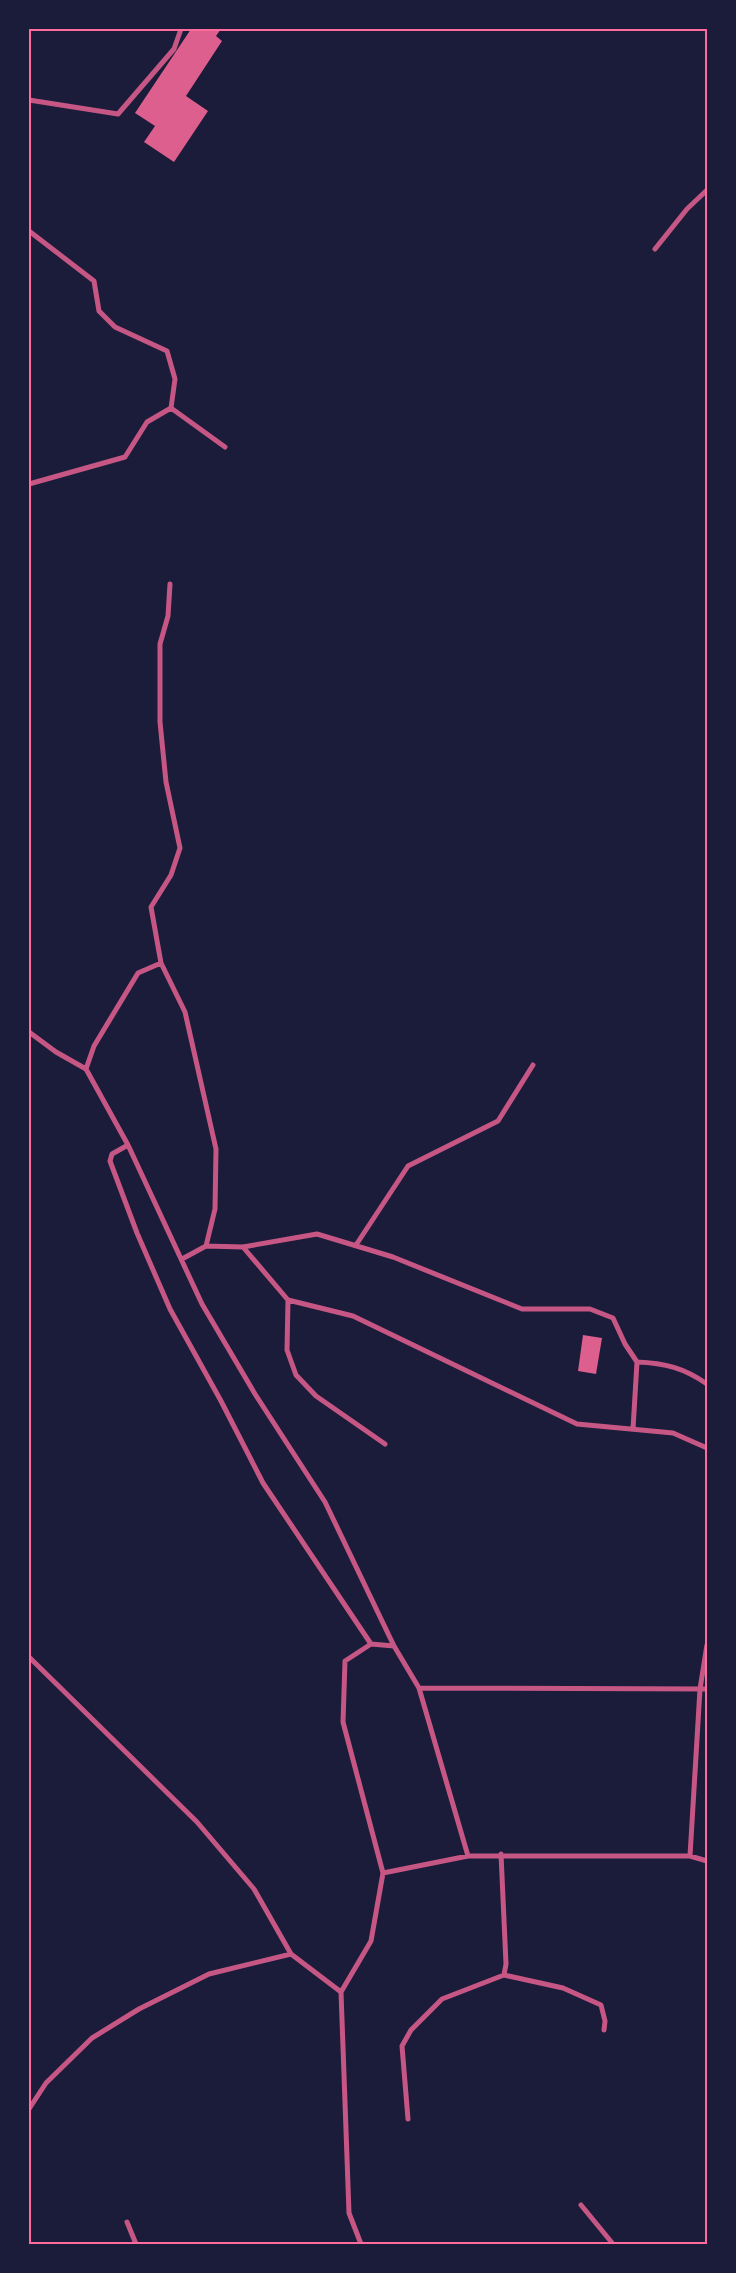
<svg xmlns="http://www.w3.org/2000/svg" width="736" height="2273" viewBox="0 0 736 2273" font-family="'PT Sans',sans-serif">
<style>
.building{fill:#dd5f8e}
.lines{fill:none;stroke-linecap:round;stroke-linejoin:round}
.minor{stroke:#c65784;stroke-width:5}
.neatline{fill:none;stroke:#ff6b9d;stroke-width:2}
</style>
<rect width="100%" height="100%" fill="#1b1b3a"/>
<path class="building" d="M191,29h30l-5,7 6,5 -36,55 22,15 -34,51 -30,-20 11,-16 -20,-13z
M583,1335l19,3 -6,36 -18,-3z"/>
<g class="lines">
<path class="minor" d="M29,100l89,14 56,-65 7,-20
M29,231l65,50 5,30 16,16 52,24 8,28 -4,29 -24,14 -22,35 -96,27
M655,249l32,-40 20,-19
M171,408l54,39
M170,584l-2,32 -8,28v78l6,60 14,66 -9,27 -20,32 10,56 24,49 31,137 -1,60 -9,37
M29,1032l27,20 30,17 8,-23 44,-73 23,-10
M86,1069l42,76 74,159 53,90 70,108 69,144 25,42 49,168
M128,1145l-16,9 -2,7 27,72 33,76 51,92 42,82 108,161
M356,1245l52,-79 90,-45 35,-56
M243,1247l45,53 65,16 224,108 96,9 34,15
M182,1259l24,-13 37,1 74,-13 76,23 129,52h68l23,9 12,26 12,18 -4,67
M288,1300l-1,50 9,25 20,21 69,48
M637,1362c28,1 47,6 70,22
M29,1657l168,165 57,67 37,65
M419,1688l288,1
M690,1856l10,-167 7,-44
M383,1873l85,-17h222l17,5
M504,1975l59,13 38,17 4,16 -1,9
M29,2109l17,-26 46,-45 47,-29 70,-35 82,-20 50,38
M408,2119l-6,-73 9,-16 31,-31 62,-24 2,-11 -5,-110
M581,2205l32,39
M127,2222l9,22
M361,2244l-12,-31 -8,-221 30,-51 12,-68 -40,-151 2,-61 26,-17 23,2"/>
</g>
<rect width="736" height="2273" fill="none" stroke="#1b1b3a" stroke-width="60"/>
<rect x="30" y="30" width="676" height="2213" class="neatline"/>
</svg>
